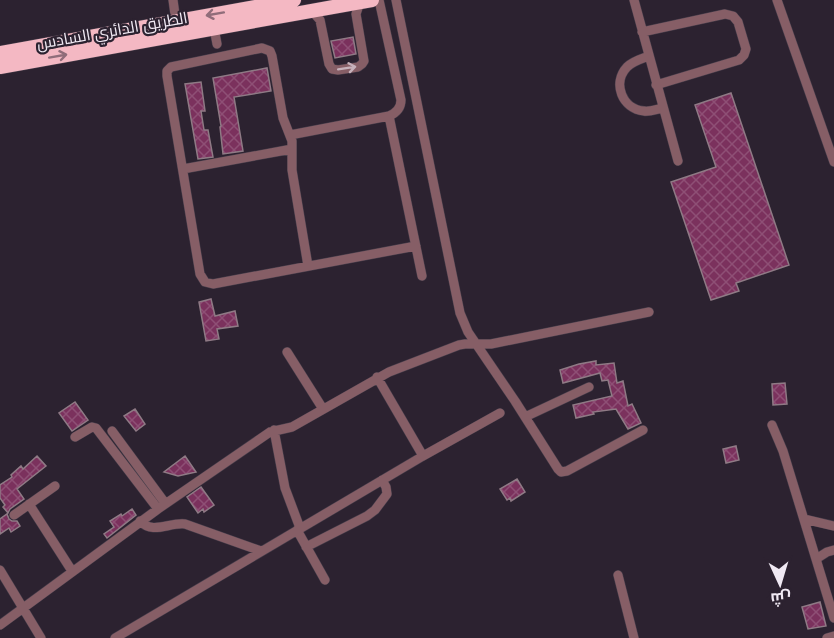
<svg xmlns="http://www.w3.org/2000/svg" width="834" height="638" viewBox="0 0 834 638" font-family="'Open Sans',Cairo,sans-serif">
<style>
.building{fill:url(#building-cross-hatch);stroke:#8f7a85;stroke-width:1.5}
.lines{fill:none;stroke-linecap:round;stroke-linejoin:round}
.minor-casing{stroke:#473e4b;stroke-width:10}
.highway-casing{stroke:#473e4b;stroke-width:15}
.minor{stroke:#865e66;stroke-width:9}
.highway{stroke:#f4b8c3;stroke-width:14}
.oneway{stroke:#906d7a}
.oneway2{stroke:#c6b1bb}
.labels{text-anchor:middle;stroke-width:4.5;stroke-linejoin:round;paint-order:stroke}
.street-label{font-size:16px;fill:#f0e9f3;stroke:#2c2230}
</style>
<defs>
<pattern id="building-cross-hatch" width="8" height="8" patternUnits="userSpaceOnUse" patternTransform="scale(1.5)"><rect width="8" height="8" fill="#7b315d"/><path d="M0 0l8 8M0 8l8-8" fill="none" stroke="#8e4f75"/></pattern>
</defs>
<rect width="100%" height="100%" fill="#2c2230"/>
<path class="building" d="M353,37l3,17 -21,4 -4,-17z
M267,68l4,23 -37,6 9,54 -20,3 -3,-27 1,-1 -8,-48z
M201,82l4,29h-4l3,19h4l5,27 -15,2 -13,-75z
M731,93l58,172 -53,18 3,8 -28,9 -40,-118 45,-15 -21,-62z
M211,299l4,17 20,-5 3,15 -21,3 2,10 -13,2 -7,-39z
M596,361v4l18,-2 3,20 6,-2 5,25 4,-2 9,19 -13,6 -12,-20 -23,3 1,2 -18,4 -3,-13 39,-9 -4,-16 -6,1 -2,-8 -37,10 -3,-13 19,-6z
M785,383l2,21 -14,1 -1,-21z
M75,402l13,18 -16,11 -13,-18z
M135,409l10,15 -9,7 -12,-15z
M736,446l3,14 -13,3 -3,-14z
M37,456l9,10 -29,23 7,10 -14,10 -2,4 -5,-6 2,-2 -5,-7v-13l12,-8 -1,-2 10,-9 2,3z
M185,456l11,16 -18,4 -14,-4z
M517,479l8,13 -14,9 -1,-3 -3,2 -7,-11z
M201,487l13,18 -10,7 -1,-3 -5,4 -11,-16z
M132,509l4,6 -29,23 -3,-4 10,-7 -4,-6 11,-7 1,2z
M7,514l2,5 3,2h5l3,5 -9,6 -2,-4 -9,6v-15z
M820,602l6,24 -18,3 -6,-22z"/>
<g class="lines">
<defs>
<path id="minor" d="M173,0l3,22
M396,0l64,313 8,19 47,69 43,68 3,3 6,-1 76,-41
M634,0l44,161
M777,0l57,162
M312,11l8,9 9,44 3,5 6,1 20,-3 4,-3 2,-3 -8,-47 4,-12
M214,28l3,16
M642,32l83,-18 8,2 5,6 8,27 -2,6 -5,5 -83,25
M649,56c-8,3 -16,5 -22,11 -15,16 -5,42 17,44 6,1 13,-2 19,-3
M389,116l33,160
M290,135l99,-19c7,-3 12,-8 12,-16l-22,-100
M183,169l109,-20
M308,266l-16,-96v-29l-9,-23 -11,-62 -2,-5 -8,-3 -91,19 -4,4v5l33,198 5,8 8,2 203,-38
M287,352l36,57
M377,377l46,79
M525,417l64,-30
M772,425l11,26 51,167
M274,430l11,58 15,40
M112,431l53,72
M75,437l17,-10 4,1 62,81
M29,504l43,67
M14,515l41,-29
M804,519l30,7
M140,521c13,14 29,1 45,3l76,27
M297,530l28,50
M306,547l61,-31 8,-6 12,-16 -1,-7 -4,-7
M816,559l11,-7 7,-2
M0,570l41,68
M618,575l16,63
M0,625l158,-116 112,-77 22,-5 97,-55 70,-27 6,-1h26l158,-32
M115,638l308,-182 77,-43
M827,638l7,-2"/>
<path id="highway" d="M0,53l294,-53
M0,67l372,-67"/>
</defs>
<use href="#minor" class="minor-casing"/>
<use href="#highway" class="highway-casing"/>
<use href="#minor" class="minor"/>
<use href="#highway" class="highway"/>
</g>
<defs><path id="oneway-shaft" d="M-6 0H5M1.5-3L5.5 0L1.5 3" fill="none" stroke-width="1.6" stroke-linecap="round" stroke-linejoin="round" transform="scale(1.5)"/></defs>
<g class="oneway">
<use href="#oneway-shaft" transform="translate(215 14) rotate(170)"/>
<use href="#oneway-shaft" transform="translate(58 56) rotate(-10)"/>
</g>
<use class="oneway2" href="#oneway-shaft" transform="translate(347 68) rotate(-9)"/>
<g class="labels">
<g class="street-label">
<text transform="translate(112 30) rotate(-10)" y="6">الطريق الدائري السادس</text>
</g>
</g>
<g transform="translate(780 584) rotate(176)" stroke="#2c2230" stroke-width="4.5" paint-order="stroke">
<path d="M0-4.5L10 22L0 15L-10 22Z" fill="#f0e9f3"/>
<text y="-9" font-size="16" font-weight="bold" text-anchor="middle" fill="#f0e9f3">ش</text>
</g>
</svg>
